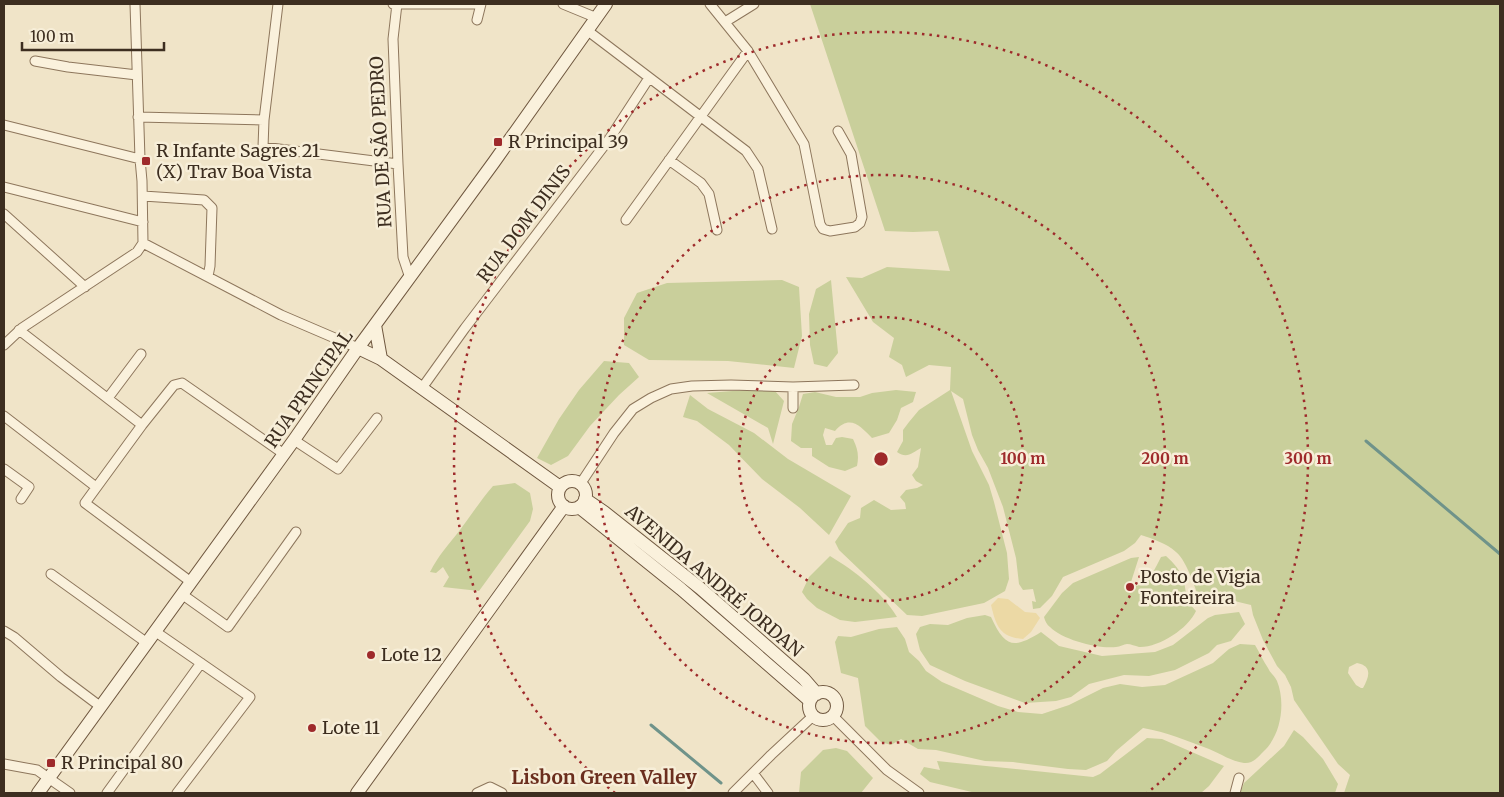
<svg xmlns="http://www.w3.org/2000/svg" width="1504" height="797" viewBox="0 0 1504 797" font-family="Merriweather,serif">
<style>
.green{fill:#c9cf9b;fill-rule:evenodd}
.sand{fill:#ecd9a5}
.lines{fill:none;stroke-linecap:round;stroke-linejoin:round}
.stream{stroke:#6f938a;stroke-width:3}
.street-casing{stroke:#8d765c;stroke-width:11}
.secondary-casing{stroke:#6f573f;stroke-width:14}
.street{stroke:#faf1dc;stroke-width:9}
.secondary{stroke:#faf1dc;stroke-width:12}
.ring{fill:none;stroke:#9e2a2b;stroke-width:2.5;stroke-dasharray:2.5 5}
.poi-dot{fill:#9e2a2b;stroke:#f7eed8;stroke-width:2}
.labels{text-anchor:middle;stroke-width:5;stroke-linejoin:round;paint-order:stroke}
.street-label{font-size:18px;fill:#3d2e20;stroke:#f7eed8}
.poi-label{font-size:18px;fill:#3d2e20;stroke:#f7eed8;text-anchor:start}
.neighbourhood-label{font-size:19px;font-weight:bold;fill:#6b2e1e;stroke:#f7eed8}
.centre{fill:#9e2a2b;stroke:#f7eed8;stroke-width:2.5}
.ring-label{font-size:15px;text-anchor:middle;font-weight:bold;fill:#9e2a2b;stroke:#f7eed8;stroke-width:5;stroke-linejoin:round;paint-order:stroke}
</style>
<rect width="100%" height="100%" fill="#f0e4c8"/>
<path class="green" d="M810,4h690v789h-156l6,-18 -12,-11 -44,-64 -3,-13 -6,-12 -8,-9 -14,-26 -10,-25 -2,-10 -21,-5 -20,6 -8,-1c-7,-15 -14,-43 -26,-53 -10,-9 -23,-13 -35,-17l-6,8 -11,8 -61,26 -11,19 -12,12 -7,1 -1,-8 4,1 -3,-13 -10,1 -4,-6 -3,-26 -13,-51 -15,-39 -10,-18 -6,-15 -9,-36 -12,-8 21,60 17,34 5,17 13,51 2,26 -4,12 -21,12 -62,13 -15,-1 -68,-65 -4,-8 13,-19 12,-5 1,-10 13,-8 17,10 15,-1 -1,-6 -5,-6 6,-7 11,-2 6,-3 -7,-4 -4,-6 6,-8 3,-19c-9,5 -14,11 -24,4l6,-11v-11l6,-8 10,-12 31,-20 1,-23 -22,-2 -23,12 -4,-12 -13,-8 5,-19 -21,-16 -27,-45 16,1 25,-11 63,4 -12,-40 -25,1 -28,-1zM1357,663c16,3 12,14 6,25h-2l-5,-3 -8,-12 1,-6z
M782,280l17,7 3,49 -8,32 -66,-7 -79,-1 -25,-15v-27l13,-25 30,-10z
M831,280l7,73 -11,14 -13,-3 -4,-19 -1,-31 7,-25z
M604,361l25,2 10,14 -20,18 -29,31 -22,30 -17,9 -14,-7 22,-39 20,-29z
M745,390l30,1 9,10 -11,43 -5,-16 -61,-35z
M896,390l20,2 -3,10 -12,6 -4,12 -8,13 -17,5c-12,-12 -22,-24 -37,-7l-10,-3 -2,7 3,10h6l4,-7 6,-1 11,2c5,10 6,17 4,27l-12,5 -16,-4 -17,-11v-8h-11l-10,-7 1,-17 7,-17 4,-13 12,-2 21,5h24l12,-4z
M690,395l18,14 46,24 34,26 63,37 -22,39 -29,-27 -38,-29 -33,-34 -32,-24 -14,-4z
M515,483l15,10 3,16 -3,12 -51,70 -36,-4 6,-10 -6,-10 -7,6 -6,-1c8,-16 19,-28 30,-42 11,-15 21,-30 33,-44z
M830,556c25,15 52,36 67,61l-42,5 -15,-2 -23,-12 -10,-9 -5,-7 7,-15z
M1166,556c8,7 15,15 18,26 3,14 1,17 12,29 -8,18 -38,37 -57,36 -4,-1 -8,-3 -12,-3 -3,0 -7,3 -11,3 -18,2 -53,-7 -66,-20 -3,-2 -5,-6 -6,-10l18,-24 11,-10 58,-25 8,-1 -8,25 6,4c12,-4 18,-17 24,-29z
M1239,612l6,12 -14,17 -14,4 -8,8 -34,17 -26,6 -25,-1 -35,9 -18,13 -15,4 -31,2 -60,-22 -35,-16 -10,-15 -4,-16 4,-7 10,-3 18,1 19,-7 18,-3 6,2c14,31 23,32 50,15l18,14 43,10 53,-4 18,-7 35,-27 7,-3z
M897,627l8,12 4,13 10,9 7,10 16,11 56,24 20,6 24,2 27,-9 34,-17 17,-4 22,3 23,-2 48,-22 16,-14 11,-5 15,1c5,8 8,16 13,23 2,5 7,8 9,13 9,22 4,55 -14,71 -5,5 -10,12 -19,11 -13,-2 -23,-9 -35,-14 -21,-8 -43,-17 -66,-21l-27,23 -9,10 -21,9 -18,-1 -55,-7 -28,-1 -49,-11 -18,-1 -17,-10 -10,6 -10,-3 -16,-16 -7,-48 -17,-5 -6,-31 3,-6 13,1 28,-8z
M1294,730l9,7 20,22 15,25 -3,9h-95l4,-10 40,-37z
M1147,738l15,1 62,27 -15,20 -8,7h-225l-46,-11 -10,-8 4,-7 16,3 -3,-9 156,16 7,-3z
M836,748l11,3 26,27 -12,15h-62l2,-21 22,-22z"/>
<path class="sand" d="M998,598l10,1 17,13 11,1 4,5 -9,14 -8,7c-24,-2 -27,-14 -32,-34z"/>
<g class="lines">
<path class="stream" d="M1366,441l134,113
M651,725l70,58"/>
<defs>
<path id="street" d="M278,4l-14,116 -1,27 135,17
M393,4h88
M397,4l-4,35 5,125 5,93 7,21
M563,4l34,14
M710,4l38,47 56,93 16,80 3,5 7,2 25,-4 5,-4 2,-6 -11,-63 -13,-23
M477,20l4,-16
M725,22l29,-18
M588,31l158,120 12,18 14,60
M35,61l33,6 69,8
M138,117l126,3
M4,125l136,34
M669,160l32,23 8,11 8,36
M4,187l139,35
M143,196l61,4 8,8 -2,58 -2,10
M4,214l81,73
M626,220l122,-169
M143,243l138,72 77,33
M19,330l123,95 -57,78 106,79
M4,345l18,-17 115,-76 6,-9 -1,-62 -2,-22 -5,-155
M793,387v21
M422,388l43,-60 145,-190 39,-60
M108,398l33,-44
M4,416l92,71
M142,425l32,-40 8,-2 102,71
M294,440l44,29 39,-51
M4,469l25,18 -8,12
M581,483l33,-50 19,-24 18,-11 20,-9 21,-3 39,-1 62,2 61,-2
M51,574l96,69
M183,595l45,32 68,-95
M4,631l10,6 47,40 40,30
M156,632l94,65 -73,96
M833,716l54,54 32,23
M4,764l33,6 33,23
M753,773l15,20
M107,793l94,-130
M477,793l13,-6 12,6
M733,793l38,-38 42,-39
M1235,793l4,-15"/>
<path id="secondary" d="M375,325l6,34
M358,348l23,11 179,128
M558 495a14 14 0 1 1 28 0a14 14 0 1 1-28 0Z
M585,499l19,13 96,76 104,91 13,15
M579,507l102,82 129,112
M809 706a14 14 0 1 1 28 0a14 14 0 1 1-28 0Z
M38,793l256,-353 64,-92 136,-186 112,-158
M357,793l207,-287"/>
</defs>
<use href="#street" class="street-casing"/>
<use href="#secondary" class="secondary-casing"/>
<use href="#street" class="street"/>
<use href="#secondary" class="secondary"/>
</g>
<g class="ring">
<circle cx="881" cy="459" r="142"/>
<circle cx="881" cy="459" r="284"/>
<path d="M615 793A427 427 0 1 1 1147 793"/>
</g>
<g class="poi-dot">
<rect x="493" y="137" width="10" height="10" rx="2.5"/>
<rect x="141" y="156" width="10" height="10" rx="2.5"/>
<circle cx="1130" cy="587" r="5"/>
<circle cx="371" cy="655" r="5"/>
<circle cx="312" cy="728" r="5"/>
<rect x="46" y="758" width="10" height="10" rx="2.5"/>
</g>
<g class="labels">
<g class="street-label">
<text transform="translate(381 142) rotate(-93)" y="6">RUA DE SÃO PEDRO</text>
<text transform="translate(524 224) rotate(-53)" y="6">RUA DOM DINIS</text>
<text transform="translate(309 389) rotate(-55)" y="6">RUA PRINCIPAL</text>
<text transform="translate(714 581) rotate(40)" y="6">AVENIDA ANDRÉ JORDAN</text>
</g>
<g class="poi-label">
<text x="508" y="148">R Principal 39</text>
<text x="156" y="157">R Infante Sagres 21<tspan x="156" dy="21">(X) Trav Boa Vista</tspan></text>
<text x="1140" y="583">Posto de Vigia<tspan x="1140" dy="21">Fonteireira</tspan></text>
<text x="381" y="661">Lote 12</text>
<text x="322" y="734">Lote 11</text>
<text x="61" y="769">R Principal 80</text>
</g>
<g class="neighbourhood-label">
<text x="604" y="784">Lisbon Green Valley</text>
</g>
</g>
<circle cx="881" cy="459" r="8" class="centre"/>
<g class="ring-label">
<text x="1023" y="464">100 m</text>
<text x="1165" y="464">200 m</text>
<text x="1308" y="464">300 m</text>
</g>
<rect width="1504" height="797" fill="none" stroke="#3d2e20" stroke-width="10"/>
<path d="M22 42v8h142v-8" fill="none" stroke="#3d2e20" stroke-width="2.5"/>
<text x="30" y="42" font-size="15" fill="#3d2e20" stroke="#f7eed8" stroke-width="4" paint-order="stroke">100 m</text>
</svg>
